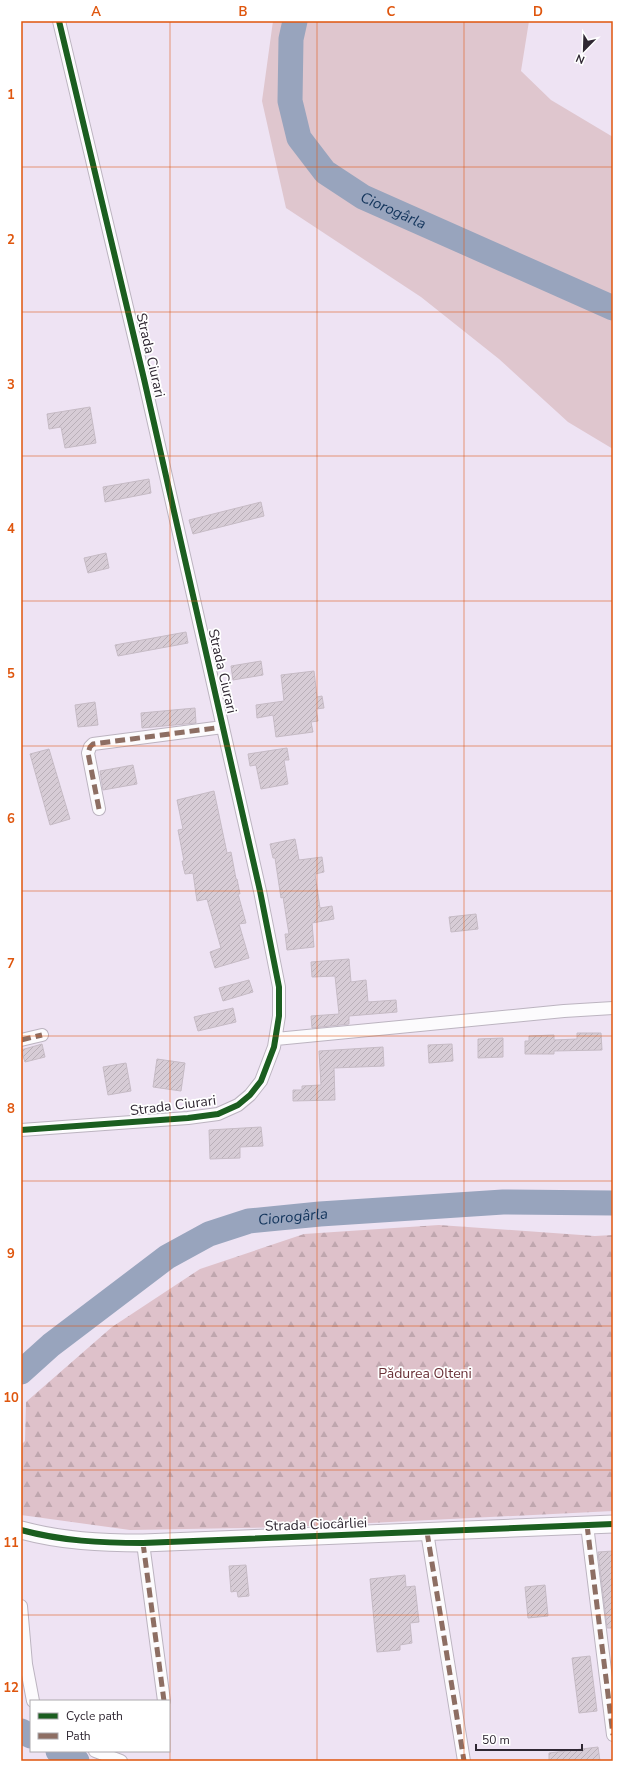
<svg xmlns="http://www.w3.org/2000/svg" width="634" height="1782" viewBox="0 0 634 1782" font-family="'Nunito Sans',sans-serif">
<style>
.green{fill:#dfc6ce}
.forest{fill:url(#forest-firs)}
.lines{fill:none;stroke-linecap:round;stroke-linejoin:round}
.river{stroke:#98a4bd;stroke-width:25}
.building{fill:url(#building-hatch);stroke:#c6bbc5}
.street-casing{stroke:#bcb4c0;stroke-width:14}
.secondary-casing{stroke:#bcb4c0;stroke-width:19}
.street{stroke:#fcfbfd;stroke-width:12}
.secondary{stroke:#fcfbfd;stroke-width:17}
.quiet{stroke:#8d6e63;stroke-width:5;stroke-dasharray:10 5;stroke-linecap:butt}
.cycleway-casing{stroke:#fff;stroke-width:8}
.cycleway{stroke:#1b5e20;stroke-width:6}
.grid{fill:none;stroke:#df560e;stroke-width:1;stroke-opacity:0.55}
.labels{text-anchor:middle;stroke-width:3.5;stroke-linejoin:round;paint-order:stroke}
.street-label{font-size:14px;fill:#2f2732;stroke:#fff}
.park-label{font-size:14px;fill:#693137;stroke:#fff}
.water-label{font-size:15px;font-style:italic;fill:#12345b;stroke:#fff}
.neatline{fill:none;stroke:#df560e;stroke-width:1.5}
.grid-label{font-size:13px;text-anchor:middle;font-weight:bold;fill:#df560e}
</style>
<defs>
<pattern id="forest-firs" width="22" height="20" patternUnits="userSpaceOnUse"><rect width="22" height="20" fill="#dec1ca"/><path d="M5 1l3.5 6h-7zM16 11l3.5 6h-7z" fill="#bfa6ae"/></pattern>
<pattern id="building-hatch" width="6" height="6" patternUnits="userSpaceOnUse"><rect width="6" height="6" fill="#d7ccd6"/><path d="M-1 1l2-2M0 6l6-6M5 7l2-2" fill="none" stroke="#b9afb8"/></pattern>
</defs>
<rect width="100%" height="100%" fill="#eee3f3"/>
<path class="green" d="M273,21h256l-8,50 30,29 62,37v312l-45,-27 -69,-63 -78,-62 -135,-89 -24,-107z"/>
<path class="forest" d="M439,1225l156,11 18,-1v276l-323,16 -160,3 -109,-15v-70l4,-4 1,-39 86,-75 88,-58 104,-35z"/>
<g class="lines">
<g class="river">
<path id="s1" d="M295,21l-4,18 -1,62 9,37 26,34 38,25 250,111"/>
<path id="s2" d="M21,1372l30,-27 116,-88 42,-23 40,-13 71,-7 183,-12 110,1"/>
<path d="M21,1731l10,5"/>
<path d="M58,1751l19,10"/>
</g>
</g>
<path class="building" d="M90,407l6,36 -31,5 -4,-21 -12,2 -2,-15z
M149,479l2,14 -46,9 -2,-15z
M261,502l3,14 -71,18 -4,-14z
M106,553l3,15 -21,5 -4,-15z
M186,632l2,11 -70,13 -3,-11z
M261,661l2,14 -30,5 -2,-14z
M314,671l3,26 5,-1 2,12 -8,1 2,12 -7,1 2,10 -37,5 -3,-22 -16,3 -1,-13 28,-4 -3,-26z
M95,702l3,23 -20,2 -3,-22z
M195,708l1,15 -54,5 -1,-15z
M287,748l2,12h-5l4,24 -27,5 -5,-24 -6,1 -2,-12z
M49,749l21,70 -20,6 -20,-71z
M133,765l4,19 -34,6 -3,-19z
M214,791l13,62 4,-1 5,27h1l3,15h-2l8,29 -7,1 10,34 -34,10 -5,-16 11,-4 -14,-49 -10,2 -4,-28 -8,1 -3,-13h2l-6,-31 5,-1 -6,-29z
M295,839l4,21 23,-3 2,15 -9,2 5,34 12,-2 2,13 -22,4 2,24 -27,3 -2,-16h4l-6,-37 -2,1 -6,-40h-2l-3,-14z
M476,914l2,15 -27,3 -2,-15z
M349,959l2,23 15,-2 2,22 28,-2 1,12 -48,4v8l-37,4 -1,-12 28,-2 -4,-38 -23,1 -1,-15z
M249,980l4,12 -30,9 -4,-13z
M233,1008l3,14 -38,9 -4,-14z
M577,1033h24l1,17 -48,1v3h-29v-13h4v-5l25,-1v5l23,-1z
M503,1038v19l-25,1v-19z
M42,1044l3,13 -20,5 -4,-12z
M452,1044l1,17 -24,2 -1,-18z
M383,1047l1,19 -50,2 1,32 -42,1v-11h9v-4l19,-1 -2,-34z
M157,1059l28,4 -4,28 -28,-4z
M126,1063l5,28 -23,4 -5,-28z
M261,1127l2,19 -23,1v11l-30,1 -1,-29z
M613,1551v77h-6l-9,-76z
M246,1565l3,31 -11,1 -1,-6 -6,1 -2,-26z
M405,1575l1,12 9,-1 4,36 -9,1 2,20 -12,2v5l-23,2 -7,-73z
M545,1585l3,31 -20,2 -3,-31z
M590,1656l7,55 -18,2 -7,-55z
M598,1747l2,14h-51v-8z"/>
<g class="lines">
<defs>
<path id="street" d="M99,809l-11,-56 2,-6 3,-3 130,-17
M276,1039l288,-28 49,-3
M21,1040l21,-5
M21,1130l167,-12 30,-4 20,-9 12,-10 11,-14 13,-34 5,-31v-29l-19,-96 -116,-512 -85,-358
M587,1525l26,210
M427,1532l37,229
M143,1543l21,158
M21,1606l5,58 7,37
M95,1751l26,10"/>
<path id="secondary" d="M21,1530c41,11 80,13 122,13l470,-19"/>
</defs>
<use href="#street" class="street-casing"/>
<use href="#secondary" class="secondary-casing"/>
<use href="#street" class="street"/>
<use href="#secondary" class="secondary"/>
<path class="quiet" d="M99,809l-11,-56 2,-6 3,-3 130,-17
M21,1040l21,-5
M587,1525l26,210
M427,1532l37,229
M143,1543l21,158"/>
<defs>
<path id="cycleway" d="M21,1130l167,-12 30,-4 20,-9 12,-10 11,-14 13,-34 5,-31v-29l-19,-96 -116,-512 -85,-358
M21,1530c41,11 80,13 122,13l470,-19"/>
</defs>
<use href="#cycleway" class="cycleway-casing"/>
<use href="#cycleway" class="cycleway"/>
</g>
<path class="grid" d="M170,21v1740M317,21v1740M464,21v1740M21,167h592M21,312h592M21,456h592M21,601h592M21,746h592M21,891h592M21,1036h592M21,1181h592M21,1326h592M21,1470h592M21,1615h592"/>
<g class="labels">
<g class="street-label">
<text transform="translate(151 355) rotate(77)" y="5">Strada Ciurari</text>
<text transform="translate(223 671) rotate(77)" y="5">Strada Ciurari</text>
<text transform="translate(173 1105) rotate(-7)" y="5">Strada Ciurari</text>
<text transform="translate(316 1524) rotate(-2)" y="5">Strada Ciocârliei</text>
</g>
<g class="park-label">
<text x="425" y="1378">Pădurea Olteni</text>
</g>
<g class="water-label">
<text dy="5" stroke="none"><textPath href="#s1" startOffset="240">Ciorogârla</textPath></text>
<text dy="5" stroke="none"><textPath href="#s2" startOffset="320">Ciorogârla</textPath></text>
</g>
</g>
<rect width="634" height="1782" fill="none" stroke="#ffffff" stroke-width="44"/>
<rect x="30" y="1700" width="140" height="52" fill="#ffffff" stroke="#aca9ad"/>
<rect x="38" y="1713" width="20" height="6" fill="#1b5e20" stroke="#aca9ad"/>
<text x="66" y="1720" font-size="12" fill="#2f2732">Cycle path</text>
<rect x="38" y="1733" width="20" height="6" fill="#8d6e63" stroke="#aca9ad"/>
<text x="66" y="1740" font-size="12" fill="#2f2732">Path</text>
<g transform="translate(584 50) rotate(203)" stroke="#ffffff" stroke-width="3" paint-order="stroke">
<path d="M0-3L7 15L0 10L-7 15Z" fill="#2f2732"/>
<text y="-6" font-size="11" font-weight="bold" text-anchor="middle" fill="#2f2732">N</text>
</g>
<path d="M476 1744v6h106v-6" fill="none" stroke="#2f2732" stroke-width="2"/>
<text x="482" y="1744" font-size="12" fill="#2f2732" stroke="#ffffff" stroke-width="3" paint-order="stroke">50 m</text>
<rect x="22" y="22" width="590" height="1738" class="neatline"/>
<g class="grid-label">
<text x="96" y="16">A</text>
<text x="243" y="16">B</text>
<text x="391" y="16">C</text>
<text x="538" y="16">D</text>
<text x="11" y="99">1</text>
<text x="11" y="244">2</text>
<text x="11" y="389">3</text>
<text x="11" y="533">4</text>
<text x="11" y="678">5</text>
<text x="11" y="823">6</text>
<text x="11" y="968">7</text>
<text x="11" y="1113">8</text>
<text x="11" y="1258">9</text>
<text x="11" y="1402">10</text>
<text x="11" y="1547">11</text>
<text x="11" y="1692">12</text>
</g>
</svg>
